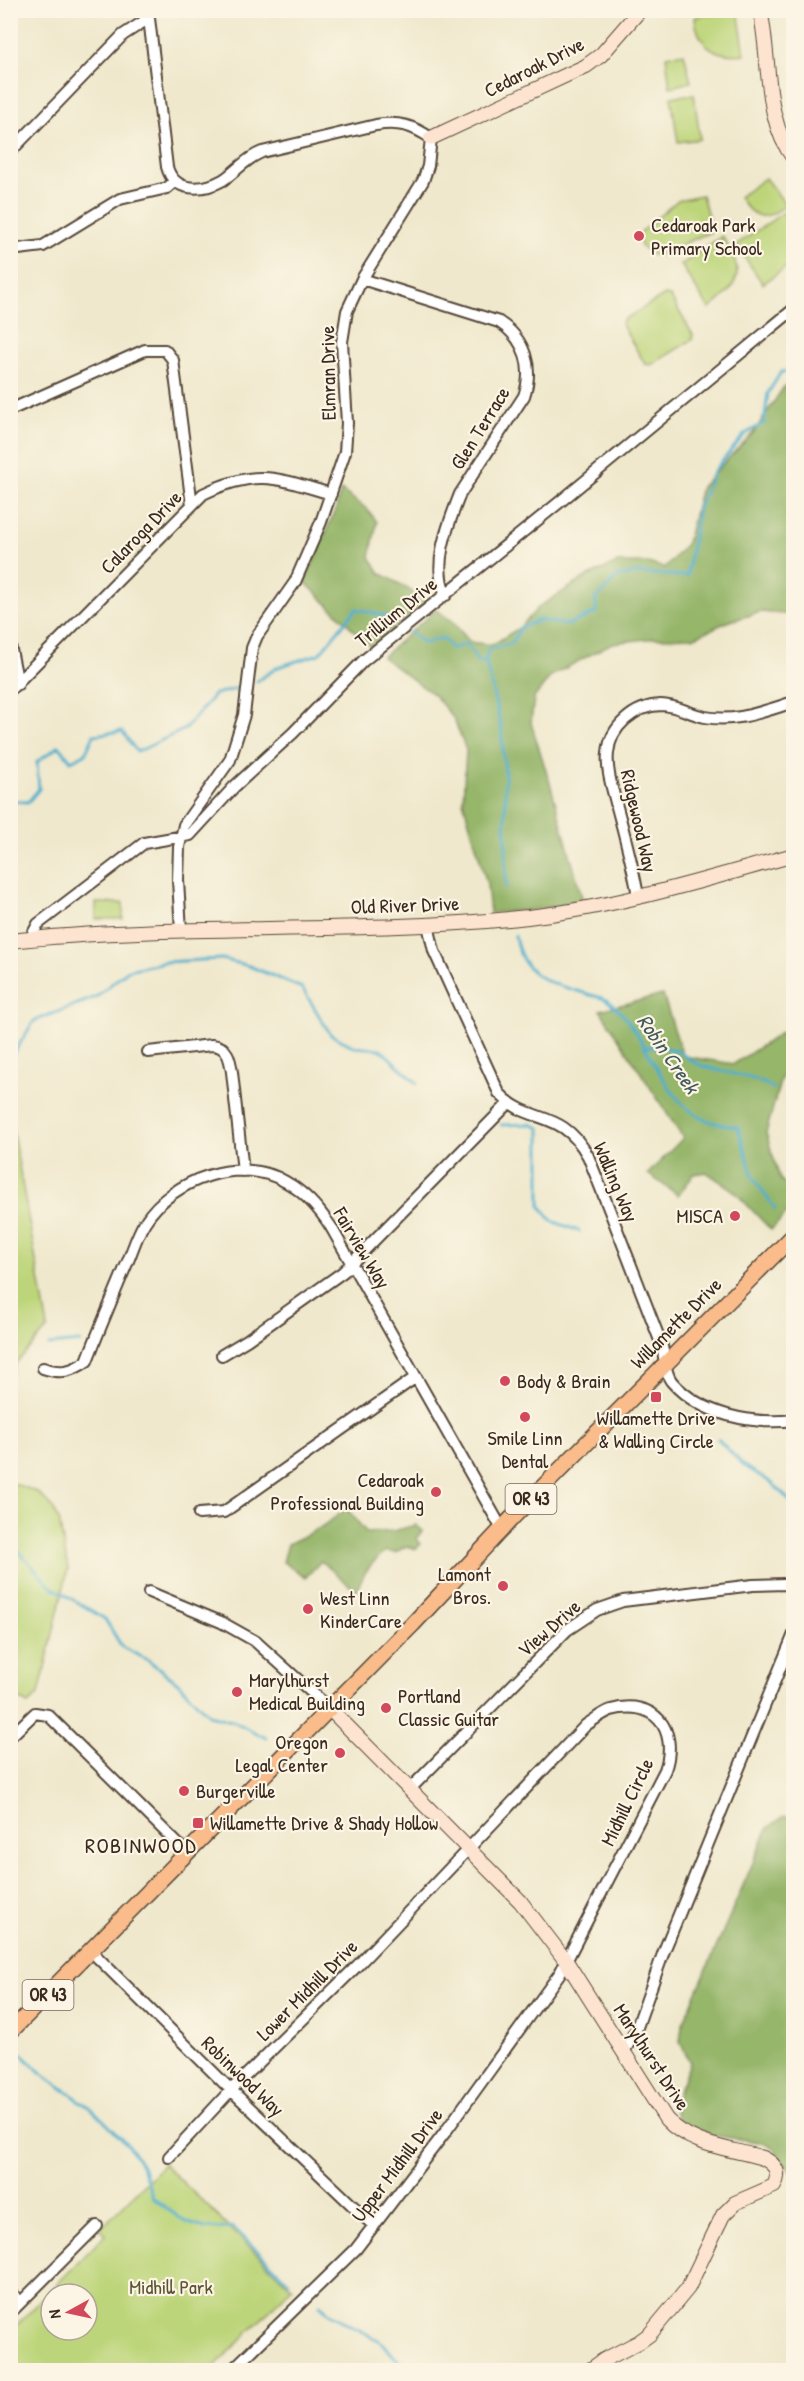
<svg xmlns="http://www.w3.org/2000/svg" width="804" height="2381" viewBox="0 0 804 2381" font-family="'Patrick Hand',sans-serif">
<style>
.green{fill:#bdd57a;stroke:#7c804c;stroke-width:1.5;fill-rule:evenodd}
.forest{fill:#96b66a;stroke:#687044;stroke-width:1.5}
.lines{fill:none;stroke-linecap:round;stroke-linejoin:round}
.stream{stroke:#4fafcd;stroke-width:3}
.street-casing{stroke:#564638;stroke-width:14}
.secondary-casing{stroke:#564638;stroke-width:16}
.primary-casing{stroke:#564638;stroke-width:18}
.street{stroke:#fff;stroke-width:10}
.secondary{stroke:#fde4d0;stroke-width:14}
.primary{stroke:#f9bc8a;stroke-width:15}
.poi-dot{fill:#d1495b;stroke:#fcf5e5;stroke-width:2}
.labels{text-anchor:middle;stroke-width:4.5;stroke-linejoin:round;paint-order:stroke}
.shield{fill:#fcf5e5;stroke:#75675a;stroke-width:1.5}
.shield-label{font-size:18px;font-weight:bold;fill:#3b2a1e}
.street-label{font-size:20px;fill:#3b2a1e;stroke:#fcf5e5}
.poi-label{font-size:20px;fill:#3b2a1e;stroke:#fcf5e5;text-anchor:start}
.park-label{font-size:20px;fill:#5c5535;stroke:#fcf5e5}
.water-label{font-size:21px;font-style:italic;fill:#42595b;stroke:#fcf5e5}
.quarter-label{font-size:22px;letter-spacing:1.5px;fill:#3b2a1e;stroke:#fcf5e5}
</style>
<rect width="100%" height="100%" fill="#fcf5e5"/>
<filter id="ink" filterUnits="userSpaceOnUse"><feTurbulence type="fractalNoise" baseFrequency=".0167" numOctaves="2"/><feDisplacementMap in="SourceGraphic" scale="12" xChannelSelector="R" yChannelSelector="G"/><feConvolveMatrix kernelMatrix="1 2 1 2 8 2 1 2 1" color-interpolation-filters="sRGB"/></filter>
<filter id="wash" filterUnits="userSpaceOnUse"><feTurbulence type="fractalNoise" baseFrequency=".008" numOctaves="4" result="noise"/><feDisplacementMap in="SourceGraphic" scale="24" xChannelSelector="R" yChannelSelector="G"/><feGaussianBlur stdDeviation="1.35" result="paint"/><feColorMatrix in="noise" values="0 0 0 0 0 0 0 0 0 0 0 0 0 0 0 0 0 1.4 0 .05"/><feComposite in="paint" operator="in"/></filter>
<g filter="url(#wash)">
<rect width="100%" height="100%" fill="#efe8cc"/>
<path class="green" d="M738,11l7,43c-28,4 -48,-8 -50,-37z
M684,53l7,29 -21,5 -4,-31z
M694,94l6,45 -22,3 -7,-45z
M765,178l21,27c-21,17 -33,15 -47,-8z
M702,195l10,36 -53,24h-6l-12,-9 -3,-9 3,-5 37,-32z
M790,208l3,5v49l-30,22 -27,-39z
M722,236c23,35 20,48 -13,73l-28,-44z
M665,295l5,1 23,39 -1,5 -41,25 -6,-1 -23,-39 1,-5z
M96,903h27v16h-27z
M11,1121l37,207 -33,36 -4,12z
M10,1482l27,10 16,16 7,17 8,44 -29,125 -11,10 -17,-9z
M164,2164l128,124 -81,82h-200l-1,-38 95,-97 -5,-6zM51,2294h36v36h-36z"/>
<path class="forest" d="M793,379v236l-32,-3 -34,10 -32,15 -40,1 -43,5 -61,33 -17,22 -3,25 19,60 33,118 -51,9 -42,3 -3,-29 -24,-83 3,-51 -12,-31 -20,-24 -52,-38 54,-47 15,10 19,22 22,3 27,-17 21,-22 46,-29 31,-14h31l17,5 22,-25 14,-56 53,-55 29,-44z
M341,490l26,19 10,13 -7,35 10,16 25,14 21,15 -56,44 -65,-64 31,-74z
M663,995l20,61 51,8 59,-39v40l-12,13 -15,55 14,46 13,12v16l-22,23 -37,-39 -28,-19 -12,2 -16,21 -30,-21 35,-36 -83,-128z
M347,1509l20,24 26,-2 23,-6 7,6 -7,7 5,6 -5,5 -10,-3 -11,7 -9,-2c-13,10 -25,24 -29,41l-36,-31 -15,16 -23,-15 5,-18 30,-15z
M793,1816h1l-1,357c-12,-7 -13,-24 -28,-29 -21,-8 -96,-4 -90,-41 3,-13 10,-27 15,-40l-10,-21 2,-16 86,-198 15,-11z"/>
<g class="lines">
<path class="stream" d="M409,632l15,11 19,-5 9,11 15,-5 11,18h8l1,-12 25,-7 8,-15 19,-8 28,5 30,-13 -2,-12 22,-23 20,-4 50,3 11,-68 16,-37 31,-37 19,-11 4,-30 13,-21 13,-1
M486,662l15,65 4,47 1,114
M257,681l21,-14 41,-13 37,-45 30,7 9,6
M10,801l18,1 11,-13 -2,-27 22,-16 12,15 14,-7 9,-19 28,-4 15,21 48,-23 30,-35 24,-6
M515,936c7,43 36,47 72,58 6,2 16,3 21,7 44,32 51,107 107,122 7,2 15,3 23,4l15,50 22,32
M645,1047c11,-1 22,0 32,4 7,3 13,10 21,13 24,10 54,10 76,25
M10,1059l24,-38 62,-24 32,-27 36,-8 58,-3 27,7 53,22 29,47 24,12 25,2 37,34
M501,1125l29,-1 10,4v77l12,16 27,10
M49,1345l31,-3
M718,1439l25,26 29,18 22,22
M10,1541l39,44 56,34 17,28 26,13 30,23 31,32 26,7 31,16
M18,2050l22,22 53,38 37,37 12,19 11,32 32,24 20,6 13,1 15,-2 56,55
M320,2305l12,10 48,26 27,29"/>
</g>
</g>
<g filter="url(#ink)">
<g class="lines">
<defs>
<path id="street" d="M148,10l19,157c7,26 36,24 56,13 14,-9 23,-22 39,-28l114,-27c23,-4 37,1 55,13l-3,28 -5,15 -61,98 -15,32 -5,31 5,81 -2,29 -24,70 -26,60 -38,54 -5,12 -8,67 -14,45 -46,65 -5,22 -1,33 3,51
M10,152l113,-117 20,-13 7,-10
M10,250l33,-4 77,-47 47,-11 7,-6
M362,279l137,43c26,17 35,45 25,74l-64,98c-11,29 -29,70 -14,101
M10,410l135,-60h20l8,10 19,145
M10,645l8,39
M10,690l193,-196c54,-26 74,-16 128,0
M638,896c-5,-30 -13,-59 -21,-89 -4,-17 -11,-36 -9,-54 2,-26 26,-47 53,-48 15,0 29,9 44,12 31,6 59,-6 89,-15
M428,925l6,26 65,142c30,33 62,14 89,63 25,62 49,125 73,187 4,11 3,30 11,39 29,33 80,43 122,38
M30,939l8,-15 106,-81 46,-8 44,-48 59,-54 70,-72 198,-160 233,-192
M148,1052l64,-7c16,1 18,14 20,27l11,99
M222,1355l25,-15 96,-68 166,-169
M43,1368c18,6 28,4 44,-7 12,-31 25,-62 38,-93 7,-15 11,-32 20,-46 27,-43 96,-67 141,-40 18,10 34,28 45,45l171,302
M199,1514l25,-2 192,-135
M149,1592l72,30 34,19 74,67
M10,1737l25,-24 13,2 139,138
M410,1789l157,-159 30,-20 26,-9 130,-16 31,-1 10,3
M90,1950l141,140 143,136
M625,2050l11,-20 28,-79 130,-317
M169,2157l62,-67 127,-125 228,-240c8,-5 16,-12 25,-15 43,-12 68,19 54,60l-105,203 -114,158 -90,118 -124,121
M10,2292l11,10
M10,2313l87,-87"/>
<path id="secondary" d="M760,10c11,49 3,108 34,149
M431,138l155,-72 15,-11 39,-45
M10,941c172,-19 346,-5 518,-24 90,-10 178,-38 266,-62
M329,1708l191,193 46,60 100,158c25,27 63,29 97,39 12,6 18,14 11,28l-39,17 -12,12 -35,73 -38,46 -11,8 -35,18 -14,10"/>
<path id="primary" d="M10,2032l403,-408 99,-106 282,-283"/>
</defs>
<use href="#street" class="street-casing"/>
<use href="#secondary" class="secondary-casing"/>
<use href="#primary" class="primary-casing"/>
<use href="#street" class="street"/>
<use href="#secondary" class="secondary"/>
<use href="#primary" class="primary"/>
</g>
</g>
<g class="poi-dot">
<circle cx="639" cy="236" r="6"/>
<circle cx="735" cy="1216" r="6"/>
<circle cx="505" cy="1381" r="6"/>
<rect x="650" y="1391" width="12" height="12" rx="3"/>
<circle cx="525" cy="1417" r="6"/>
<circle cx="436" cy="1492" r="6"/>
<circle cx="503" cy="1586" r="6"/>
<circle cx="308" cy="1609" r="6"/>
<circle cx="237" cy="1692" r="6"/>
<circle cx="386" cy="1708" r="6"/>
<circle cx="340" cy="1753" r="6"/>
<circle cx="184" cy="1791" r="6"/>
<rect x="192" y="1817" width="12" height="12" rx="3"/>
</g>
<g class="labels">
<g class="shield">
<rect x="505.5" y="1484" width="51" height="30" rx="4.5"/>
<rect x="22.5" y="1980" width="51" height="30" rx="4.5"/>
</g>
<g class="shield-label">
<text x="531" y="1505">OR 43</text>
<text x="48" y="2001">OR 43</text>
</g>
<g class="street-label">
<text transform="translate(534 67) rotate(-27)" y="7">Cedaroak Drive</text>
<text transform="translate(328 373) rotate(-91)" y="7">Elmran Drive</text>
<text transform="translate(480 428) rotate(-58)" y="7">Glen Terrace</text>
<text transform="translate(141 532) rotate(-46)" y="7">Calaroga Drive</text>
<text transform="translate(396 612) rotate(-39)" y="7">Trillium Drive</text>
<text transform="translate(639 821) rotate(77)" y="7">Ridgewood Way</text>
<text transform="translate(405 905) rotate(-2)" y="7">Old River Drive</text>
<text transform="translate(616 1182) rotate(67)" y="7">Walling Way</text>
<text transform="translate(362 1248) rotate(59)" y="7">Fairview Way</text>
<text transform="translate(676 1323) rotate(-45)" y="7">Willamette Drive</text>
<text transform="translate(549 1628) rotate(-41)" y="7">View Drive</text>
<text transform="translate(627 1802) rotate(-64)" y="7">Midhill Circle</text>
<text transform="translate(307 1990) rotate(-45)" y="7">Lower Midhill Drive</text>
<text transform="translate(652 2057) rotate(57)" y="7">Marylhurst Drive</text>
<text transform="translate(243 2076) rotate(44)" y="7">Robinwood Way</text>
<text transform="translate(397 2165) rotate(-53)" y="7">Upper Midhill Drive</text>
</g>
<g class="poi-label">
<text x="651" y="232">Cedaroak Park<tspan x="651" dy="23">Primary School</tspan></text>
<text x="723" y="1223" text-anchor="end">MISCA</text>
<text x="517" y="1388">Body &amp; Brain</text>
<text x="656" y="1425" text-anchor="middle">Willamette Drive<tspan x="656" dy="23">&amp; Walling Circle</tspan></text>
<text x="525" y="1445" text-anchor="middle">Smile Linn<tspan x="525" dy="23">Dental</tspan></text>
<text x="424" y="1487" text-anchor="end">Cedaroak<tspan x="424" dy="23">Professional Building</tspan></text>
<text x="491" y="1581" text-anchor="end">Lamont<tspan x="491" dy="23">Bros.</tspan></text>
<text x="320" y="1605">West Linn<tspan x="320" dy="23">KinderCare</tspan></text>
<text x="249" y="1687">Marylhurst<tspan x="249" dy="23">Medical Building</tspan></text>
<text x="398" y="1703">Portland<tspan x="398" dy="23">Classic Guitar</tspan></text>
<text x="328" y="1749" text-anchor="end">Oregon<tspan x="328" dy="23">Legal Center</tspan></text>
<text x="196" y="1798">Burgerville</text>
<text x="210" y="1830">Willamette Drive &amp; Shady Hollow</text>
</g>
<g class="park-label">
<text x="171" y="2294">Midhill Park</text>
</g>
<g class="water-label">
<text transform="translate(668 1054) rotate(55)" y="7">Robin Creek</text>
</g>
<g class="quarter-label">
<text x="141" y="1853">ROBINWOOD</text>
</g>
</g>
<rect width="804" height="2381" fill="none" stroke="#fcf5e5" stroke-width="36"/>
<g transform="translate(69 2312) rotate(262)"><circle r="28" fill="#fcf5e5" stroke="#afa495" stroke-width="1.5"/>
<path d="M0-4.5L10 22L0 15L-10 22Z" fill="#d1495b"/>
<text y="-9" font-size="16" font-weight="bold" text-anchor="middle" fill="#3b2a1e">N</text>
</g>
</svg>
